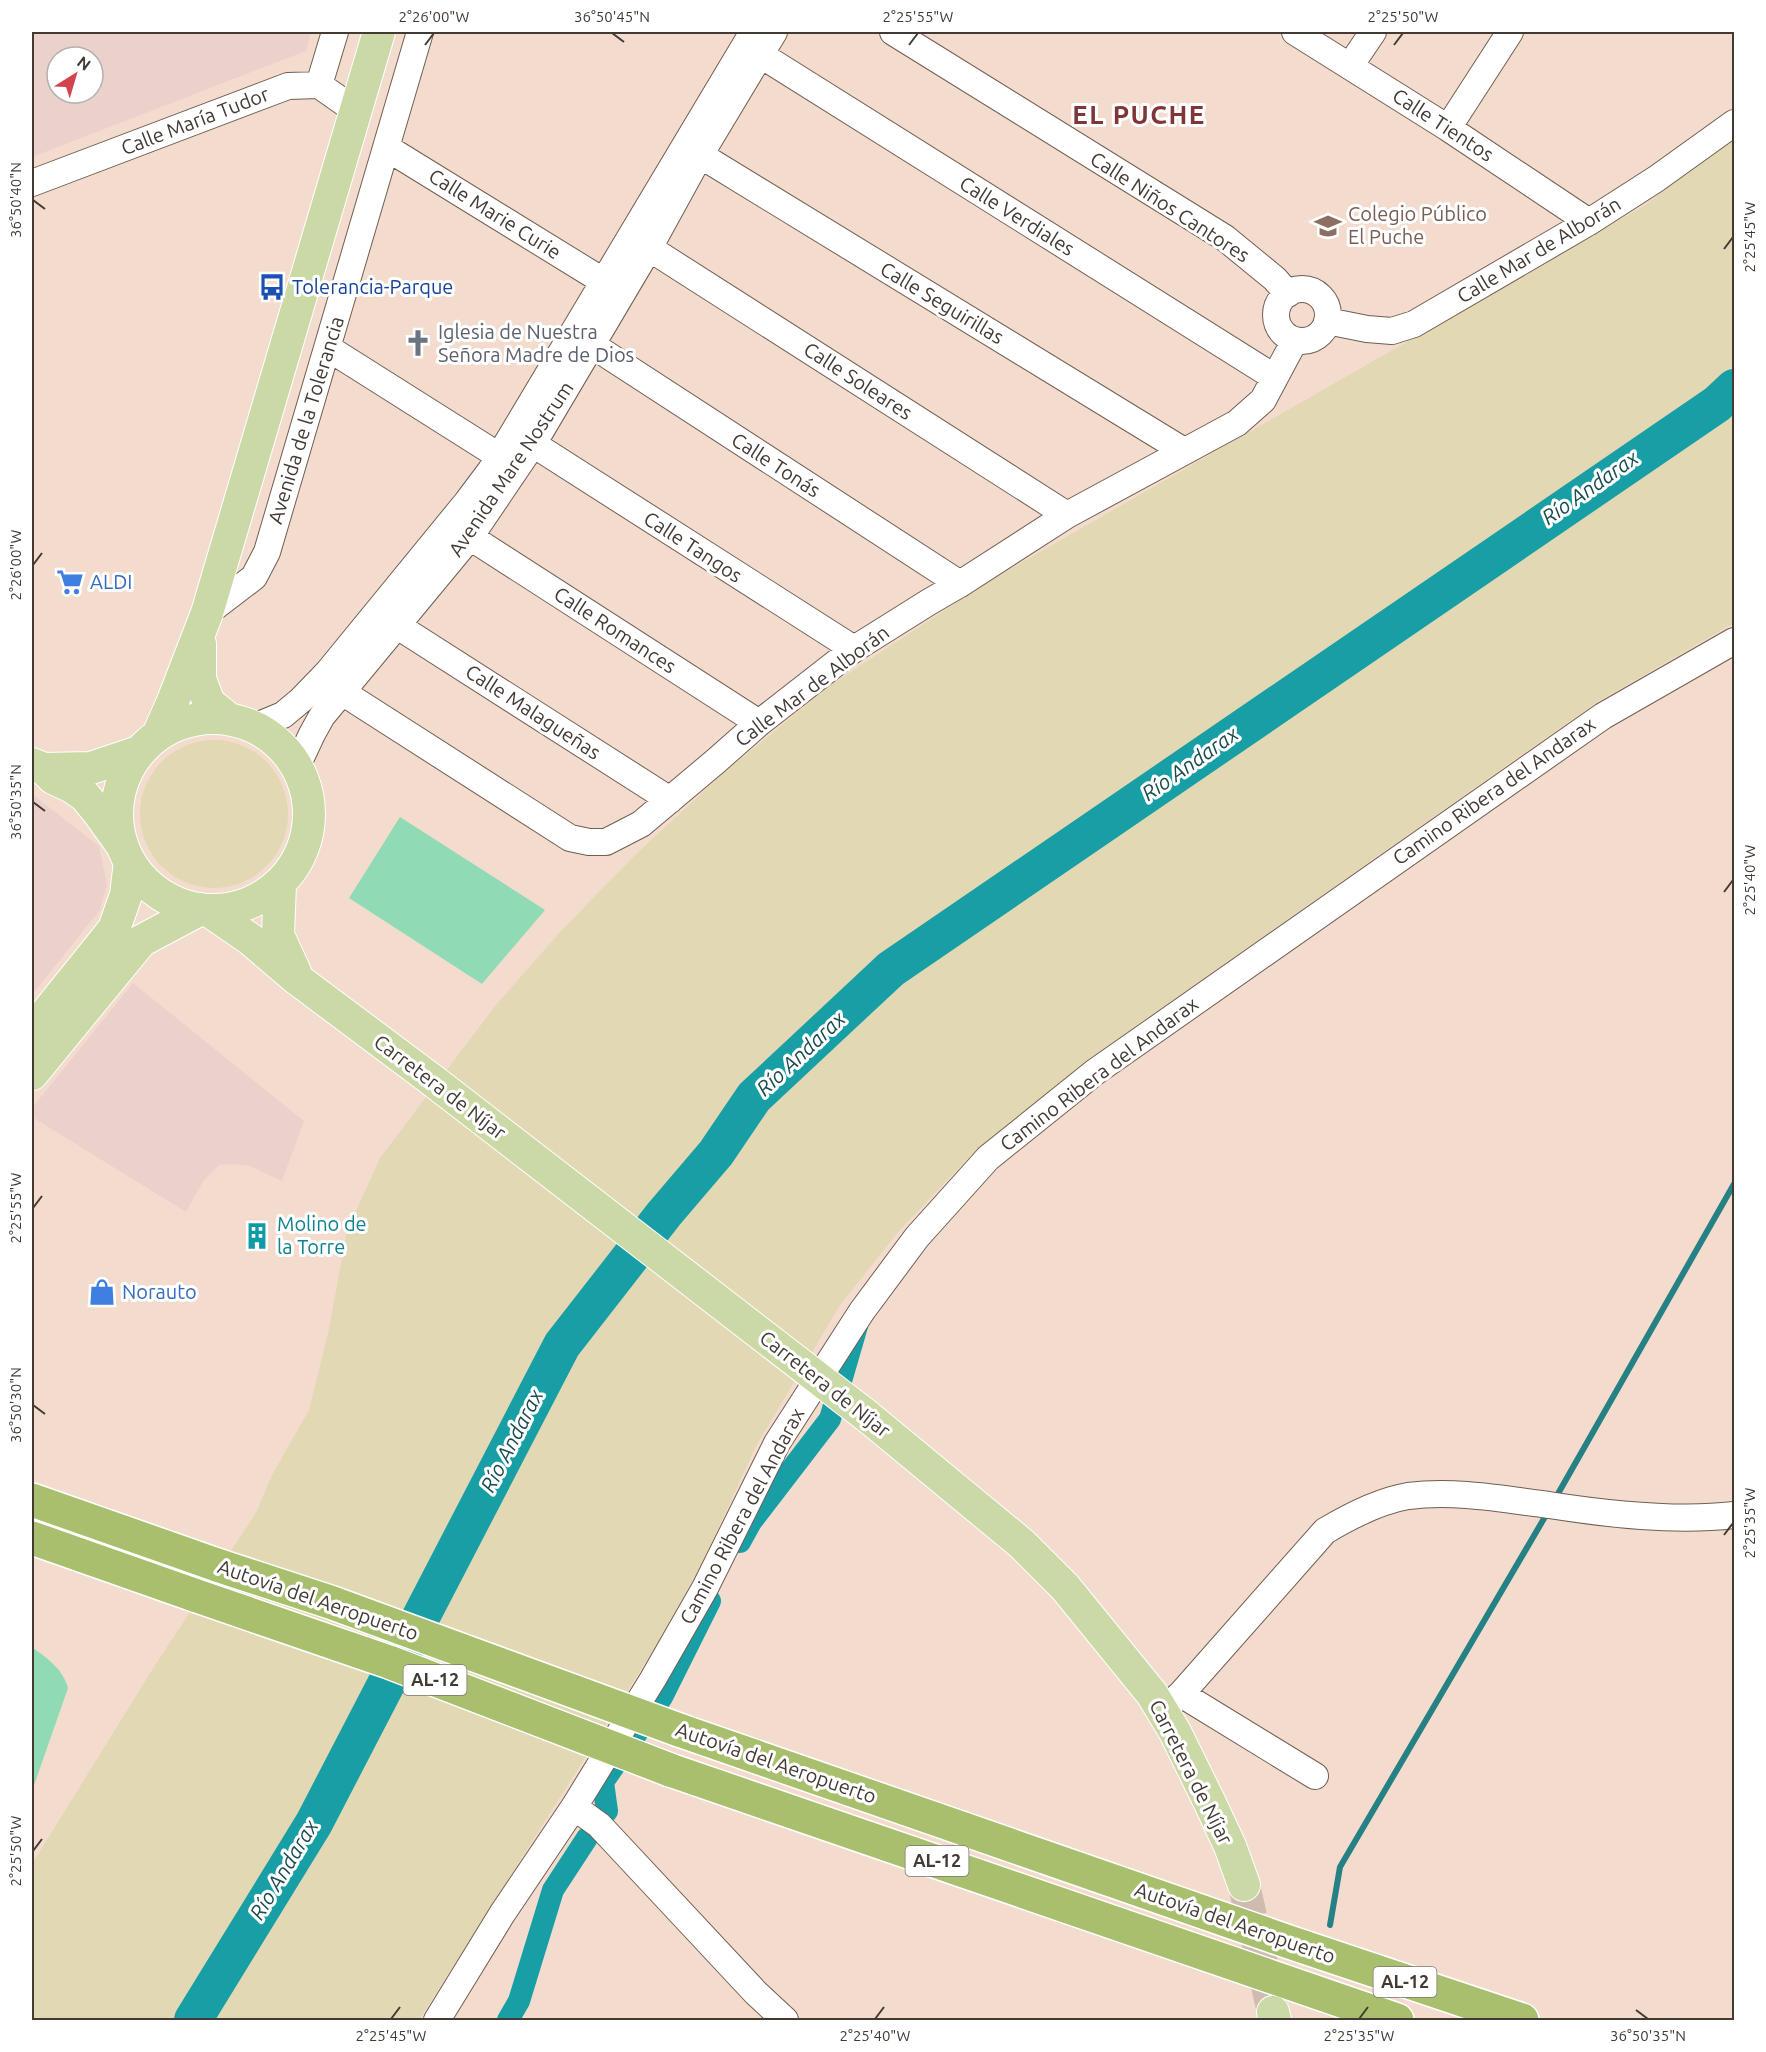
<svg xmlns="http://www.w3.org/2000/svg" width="1766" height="2052" viewBox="0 0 1766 2052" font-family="Ubuntu,sans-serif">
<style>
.industrial{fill:#ebd1cc;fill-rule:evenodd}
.green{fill:#90dbb5}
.sand{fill:#e2d8b3}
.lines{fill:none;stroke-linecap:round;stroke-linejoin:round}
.stream{stroke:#258184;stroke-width:6}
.canal{stroke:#189fa6;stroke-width:22}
.river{stroke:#189fa6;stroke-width:38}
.major-tunnel{stroke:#d0bcaf;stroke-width:32;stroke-dasharray:32 16;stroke-linecap:butt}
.minor-casing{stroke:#715e51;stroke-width:28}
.major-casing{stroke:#fff;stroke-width:34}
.highway-casing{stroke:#fff;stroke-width:36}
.minor{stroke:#fff;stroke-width:26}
.major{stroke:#cbd9a7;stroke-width:32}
.highway{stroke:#a8c06d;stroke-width:33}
.major-bridge-casing{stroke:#fff;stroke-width:34;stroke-linecap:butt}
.highway-bridge-casing{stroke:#fff;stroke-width:36;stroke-linecap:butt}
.major-bridge{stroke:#cbd9a7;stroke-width:32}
.highway-bridge{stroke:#a8c06d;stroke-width:33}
.ticks{fill:none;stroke:#433a34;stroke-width:2}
.labels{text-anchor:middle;stroke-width:6;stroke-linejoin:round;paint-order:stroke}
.shield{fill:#fff;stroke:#7b7571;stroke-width:1.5}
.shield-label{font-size:18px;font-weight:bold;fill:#433a34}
.street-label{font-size:20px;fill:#433a34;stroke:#fff}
.education-label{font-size:20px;fill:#785e54;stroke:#fff;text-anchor:start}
.transit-label{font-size:20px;fill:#164399;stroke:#fff;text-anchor:start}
.worship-label{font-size:20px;fill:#5b616d;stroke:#fff;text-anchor:start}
.shop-label{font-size:20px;fill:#366cbe;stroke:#fff;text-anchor:start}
.culture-label{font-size:20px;fill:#0d838f;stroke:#fff;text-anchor:start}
.water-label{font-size:21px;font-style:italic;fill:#174b4e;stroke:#fff}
.district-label{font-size:26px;font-weight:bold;letter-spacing:1.5px;fill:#7e3639;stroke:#fff}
.neatline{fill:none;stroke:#433a34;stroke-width:2}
.ticks-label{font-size:15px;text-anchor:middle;fill:#433a34}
</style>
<rect width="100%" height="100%" fill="#f3dcce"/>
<path class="industrial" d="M32,32h279l-5,19 -274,106zM57,57h36v36h-36z
M32,794l67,52 8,38 -7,26 -68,85z
M133,983l171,138 -22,60 -32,-15 -17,-2 -14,1 -15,15 -18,32 -154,-95v-9z"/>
<path class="green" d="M400,817l145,93 -63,74 -133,-86z
M32,1647c16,12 31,22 36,41l-36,103z"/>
<path class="sand" d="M1734,138v485l-140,81 -507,356 -117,96 -71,75 -59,74 -84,141 -53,115 -44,80 -240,379h-387v-156l125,-202 99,-149 16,-38 37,-65 20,-81 18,-98 33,-73 116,-153 65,-74 74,-76 83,-77 111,-92 162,-106 651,-373z
M140 814a74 74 0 1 1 148 0a74 74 0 1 1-148 0Z"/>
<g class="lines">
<path class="stream" d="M1555,1499l179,-315
M1330,1925l10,-58 209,-357"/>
<path class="canal" d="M740,1542l11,-20 79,-103 27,-93
M607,1811l-4,-29 59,-85 48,-96
M508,2020l11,-19 34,-111 34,-52"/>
<path class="river" d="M193,2020l121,-197 248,-478 102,-131 52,-61 38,-56 137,-128 826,-565 17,-16"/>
<path class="major-tunnel" d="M1244,1885l29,127"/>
<defs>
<path id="minor" d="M893,32l332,206 50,41 13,15
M1295,32l153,96 141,94
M761,55l513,322
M1350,66l23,-34
M319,85l16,-53
M1448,128l62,-96
M387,148l216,133
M700,155l484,296
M32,183l256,-97 31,-1 37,26
M649,248l418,267
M1276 315a26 26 0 1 1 52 0a26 26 0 1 1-52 0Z
M1327,321l40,8 25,2 22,-7 175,-102 67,-43 78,-56
M592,345l368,239
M328,348l171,108
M533,444l321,205
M470,537l289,186
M207,613l47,-36 13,-25 153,-520
M396,625l274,175
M342,692l228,146 19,4h17l35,-18 75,-63 43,-38 95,-74 75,-47 31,-18 107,-69 170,-92 26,-23 32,-60
M254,727l29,-12 18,-15 27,-28 139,-170 24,-32 262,-438
M297,766l15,-32 10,-18 148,-179 63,-93 116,-196 51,-93 74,-123
M1181,1694l134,82
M1162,1711l19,-17 144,-163c25,-15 54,-30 83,-35 47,-6 94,3 141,9 58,9 126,17 185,10
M574,1807l25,18 157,168 29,27
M437,2020l65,-106 72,-107 79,-128 52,-91 72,-145 85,-132 55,-74 71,-79 107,-86 508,-356 131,-75"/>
<path id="major" d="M200,644v35l9,24 20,16
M117 814a96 96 0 1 1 192 0a96 96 0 1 1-192 0Z
M158,735l15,-34 34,-88 172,-581
M32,764l12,5 9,9 19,9 13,9 13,16 23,32
M44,769l47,-1 48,-16
M280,884l-2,51 17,37
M208,910l42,29 47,40 135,101
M32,1031l82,-102 12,-34 4,-33
M32,1074l109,-133 60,-32
M867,1416l155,128 43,43 87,107 23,38 34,69 21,45 14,39
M1273,2012l2,8"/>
<path id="highway" d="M32,1500l185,65
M32,1538l165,58
M679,1730l610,212 233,78
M670,1770l727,250"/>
</defs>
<use href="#minor" class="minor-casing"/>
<use href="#major" class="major-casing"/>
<use href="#highway" class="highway-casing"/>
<use href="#minor" class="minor"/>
<use href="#major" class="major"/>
<use href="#highway" class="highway"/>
<defs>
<path id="major-bridge" d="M432,1080l435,336"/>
<path id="highway-bridge" d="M217,1565l113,37 349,128
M197,1596l192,66 281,108"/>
</defs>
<use href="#major-bridge" class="major-bridge-casing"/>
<use href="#highway-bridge" class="highway-bridge-casing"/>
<use href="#major-bridge" class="major-bridge"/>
<use href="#highway-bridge" class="highway-bridge"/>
</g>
<path class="ticks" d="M612,33l12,9M425,45l9,-12M909,45l9,-12M1394,45l9,-12M33,200l12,9M1724,249l9,-12M33,565l9,-12M33,802l12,9M1724,892l9,-12M33,1208l9,-12M33,1405l12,9M1724,1535l9,-12M33,1851l9,-12M1636,2010l12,9M391,2019l9,-12M875,2019l9,-12M1359,2019l9,-12"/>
<defs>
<symbol id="school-bare" viewBox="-9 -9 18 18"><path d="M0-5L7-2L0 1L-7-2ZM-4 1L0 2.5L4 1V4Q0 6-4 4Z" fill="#8d6e63" stroke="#fff" stroke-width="2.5" paint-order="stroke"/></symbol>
<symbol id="bus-bare" viewBox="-9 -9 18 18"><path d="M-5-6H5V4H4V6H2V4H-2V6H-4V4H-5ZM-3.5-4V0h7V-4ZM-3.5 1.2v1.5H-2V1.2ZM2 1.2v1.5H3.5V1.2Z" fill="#1a4fb4" stroke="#fff" stroke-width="2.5" paint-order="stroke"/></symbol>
<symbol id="church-bare" viewBox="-9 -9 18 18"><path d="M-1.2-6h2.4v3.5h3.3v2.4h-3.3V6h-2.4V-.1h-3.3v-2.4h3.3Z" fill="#6b7280" stroke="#fff" stroke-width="2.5" paint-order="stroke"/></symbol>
<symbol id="supermarket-bare" viewBox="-9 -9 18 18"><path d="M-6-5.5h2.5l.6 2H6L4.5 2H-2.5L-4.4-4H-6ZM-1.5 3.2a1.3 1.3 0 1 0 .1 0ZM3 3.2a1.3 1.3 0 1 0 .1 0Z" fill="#3f7fe0" stroke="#fff" stroke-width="2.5" paint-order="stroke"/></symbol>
<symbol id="building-bare" viewBox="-9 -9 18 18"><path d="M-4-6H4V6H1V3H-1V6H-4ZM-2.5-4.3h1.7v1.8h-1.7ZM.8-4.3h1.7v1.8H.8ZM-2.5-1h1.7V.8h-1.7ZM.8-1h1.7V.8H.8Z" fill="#0f9aa8" stroke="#fff" stroke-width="2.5" paint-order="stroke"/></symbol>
<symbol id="shop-bare" viewBox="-9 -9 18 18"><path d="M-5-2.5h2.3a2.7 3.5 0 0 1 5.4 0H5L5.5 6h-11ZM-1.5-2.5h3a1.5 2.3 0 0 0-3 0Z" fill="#3f7fe0" stroke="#fff" stroke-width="2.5" paint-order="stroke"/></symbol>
</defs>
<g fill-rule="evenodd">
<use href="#school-bare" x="1309" y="207" width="38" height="38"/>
<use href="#bus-bare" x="253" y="268" width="38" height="38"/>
<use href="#church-bare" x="399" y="324" width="38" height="38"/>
<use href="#supermarket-bare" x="51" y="563" width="38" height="38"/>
<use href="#building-bare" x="238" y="1217" width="38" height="38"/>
<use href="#shop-bare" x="83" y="1273" width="38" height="38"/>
</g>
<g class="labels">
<g class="shield">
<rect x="403.5" y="1665" width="63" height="30" rx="4.5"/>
<rect x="905.5" y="1846" width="63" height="30" rx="4.5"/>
<rect x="1373.5" y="1967" width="63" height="30" rx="4.5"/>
</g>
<g class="shield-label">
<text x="435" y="1686">AL-12</text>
<text x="937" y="1867">AL-12</text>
<text x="1405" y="1988">AL-12</text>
</g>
<g class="street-label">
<text transform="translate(195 121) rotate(-21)" y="7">Calle María Tudor</text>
<text transform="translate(1443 125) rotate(33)" y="7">Calle Tientos</text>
<text transform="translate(1170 207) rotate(33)" y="7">Calle Niños Cantores</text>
<text transform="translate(495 214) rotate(32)" y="7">Calle Marie Curie</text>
<text transform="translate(1017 216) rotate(32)" y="7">Calle Verdiales</text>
<text transform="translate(1539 250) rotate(-31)" y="7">Calle Mar de Alborán</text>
<text transform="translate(942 303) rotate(31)" y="7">Calle Seguirillas</text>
<text transform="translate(858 381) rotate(33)" y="7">Calle Soleares</text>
<text transform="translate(306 420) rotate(-73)" y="7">Avenida de la Tolerancia</text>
<text transform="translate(776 465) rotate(33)" y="7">Calle Tonás</text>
<text transform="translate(511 469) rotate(-56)" y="7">Avenida Mare Nostrum</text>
<text transform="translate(693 547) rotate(33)" y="7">Calle Tangos</text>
<text transform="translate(615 630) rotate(33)" y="7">Calle Romances</text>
<text transform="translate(812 686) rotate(-37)" y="7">Calle Mar de Alborán</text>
<text transform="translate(533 712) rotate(33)" y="7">Calle Malagueñas</text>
<text transform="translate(1494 791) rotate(-35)" y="7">Camino Ribera del Andarax</text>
<text transform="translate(1099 1074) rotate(-37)" y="7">Camino Ribera del Andarax</text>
<text transform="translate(440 1087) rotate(37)" y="7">Carretera de Níjar</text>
<text transform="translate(825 1384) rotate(38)" y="7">Carretera de Níjar</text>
<text transform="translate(742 1516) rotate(-62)" y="7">Camino Ribera del Andarax</text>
<text transform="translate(318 1600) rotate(19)" y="7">Autovía del Aeropuerto</text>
<text transform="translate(776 1763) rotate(19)" y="7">Autovía del Aeropuerto</text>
<text transform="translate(1191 1772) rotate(63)" y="7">Carretera de Níjar</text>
<text transform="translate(1235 1923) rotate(19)" y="7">Autovía del Aeropuerto</text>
</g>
<g class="education-label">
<text x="1348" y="221">Colegio Público<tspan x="1348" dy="23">El Puche</tspan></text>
</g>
<g class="transit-label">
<text x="292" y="294">Tolerancia-Parque</text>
</g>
<g class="worship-label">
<text x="438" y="339">Iglesia de Nuestra<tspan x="438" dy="23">Señora Madre de Dios</tspan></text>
</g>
<g class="shop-label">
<text x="90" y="589">ALDI</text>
<text x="122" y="1299">Norauto</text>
</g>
<g class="culture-label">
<text x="277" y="1231">Molino de<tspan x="277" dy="23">la Torre</tspan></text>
</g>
<g class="water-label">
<text transform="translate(1590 488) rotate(-35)" y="7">Río Andarax</text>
<text transform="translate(1190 764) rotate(-35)" y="7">Río Andarax</text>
<text transform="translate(801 1054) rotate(-43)" y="7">Río Andarax</text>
<text transform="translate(512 1441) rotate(-63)" y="7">Río Andarax</text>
<text transform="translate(284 1870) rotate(-59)" y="7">Río Andarax</text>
</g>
<g class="district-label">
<text x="1139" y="124">EL PUCHE</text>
</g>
</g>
<rect width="1766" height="2052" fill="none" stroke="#ffffff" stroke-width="66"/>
<g transform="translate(75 75) rotate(37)"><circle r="28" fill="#ffffff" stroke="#b4b0ae" stroke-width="1.5"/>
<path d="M0-4.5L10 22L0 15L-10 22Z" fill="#d3434e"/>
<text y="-9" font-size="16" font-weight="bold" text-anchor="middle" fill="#433a34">N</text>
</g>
<rect x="33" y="33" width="1700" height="1986" class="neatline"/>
<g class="ticks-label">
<text x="434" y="22">2°26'00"W</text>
<text x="612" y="22">36°50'45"N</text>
<text x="918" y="22">2°25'55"W</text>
<text x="1403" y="22">2°25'50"W</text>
<text transform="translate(16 200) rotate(-90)" y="5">36°50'40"N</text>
<text transform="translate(1750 237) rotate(-90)" y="5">2°25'45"W</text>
<text transform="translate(16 565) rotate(-90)" y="5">2°26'00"W</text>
<text transform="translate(16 802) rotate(-90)" y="5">36°50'35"N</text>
<text transform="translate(1750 880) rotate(-90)" y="5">2°25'40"W</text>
<text transform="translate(16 1208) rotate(-90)" y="5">2°25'55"W</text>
<text transform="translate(16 1405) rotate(-90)" y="5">36°50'30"N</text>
<text transform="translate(1750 1523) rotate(-90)" y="5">2°25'35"W</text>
<text transform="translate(16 1851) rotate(-90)" y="5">2°25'50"W</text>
<text x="391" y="2041">2°25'45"W</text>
<text x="875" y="2041">2°25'40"W</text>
<text x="1359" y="2041">2°25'35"W</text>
<text x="1648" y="2041">36°50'35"N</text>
</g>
</svg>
